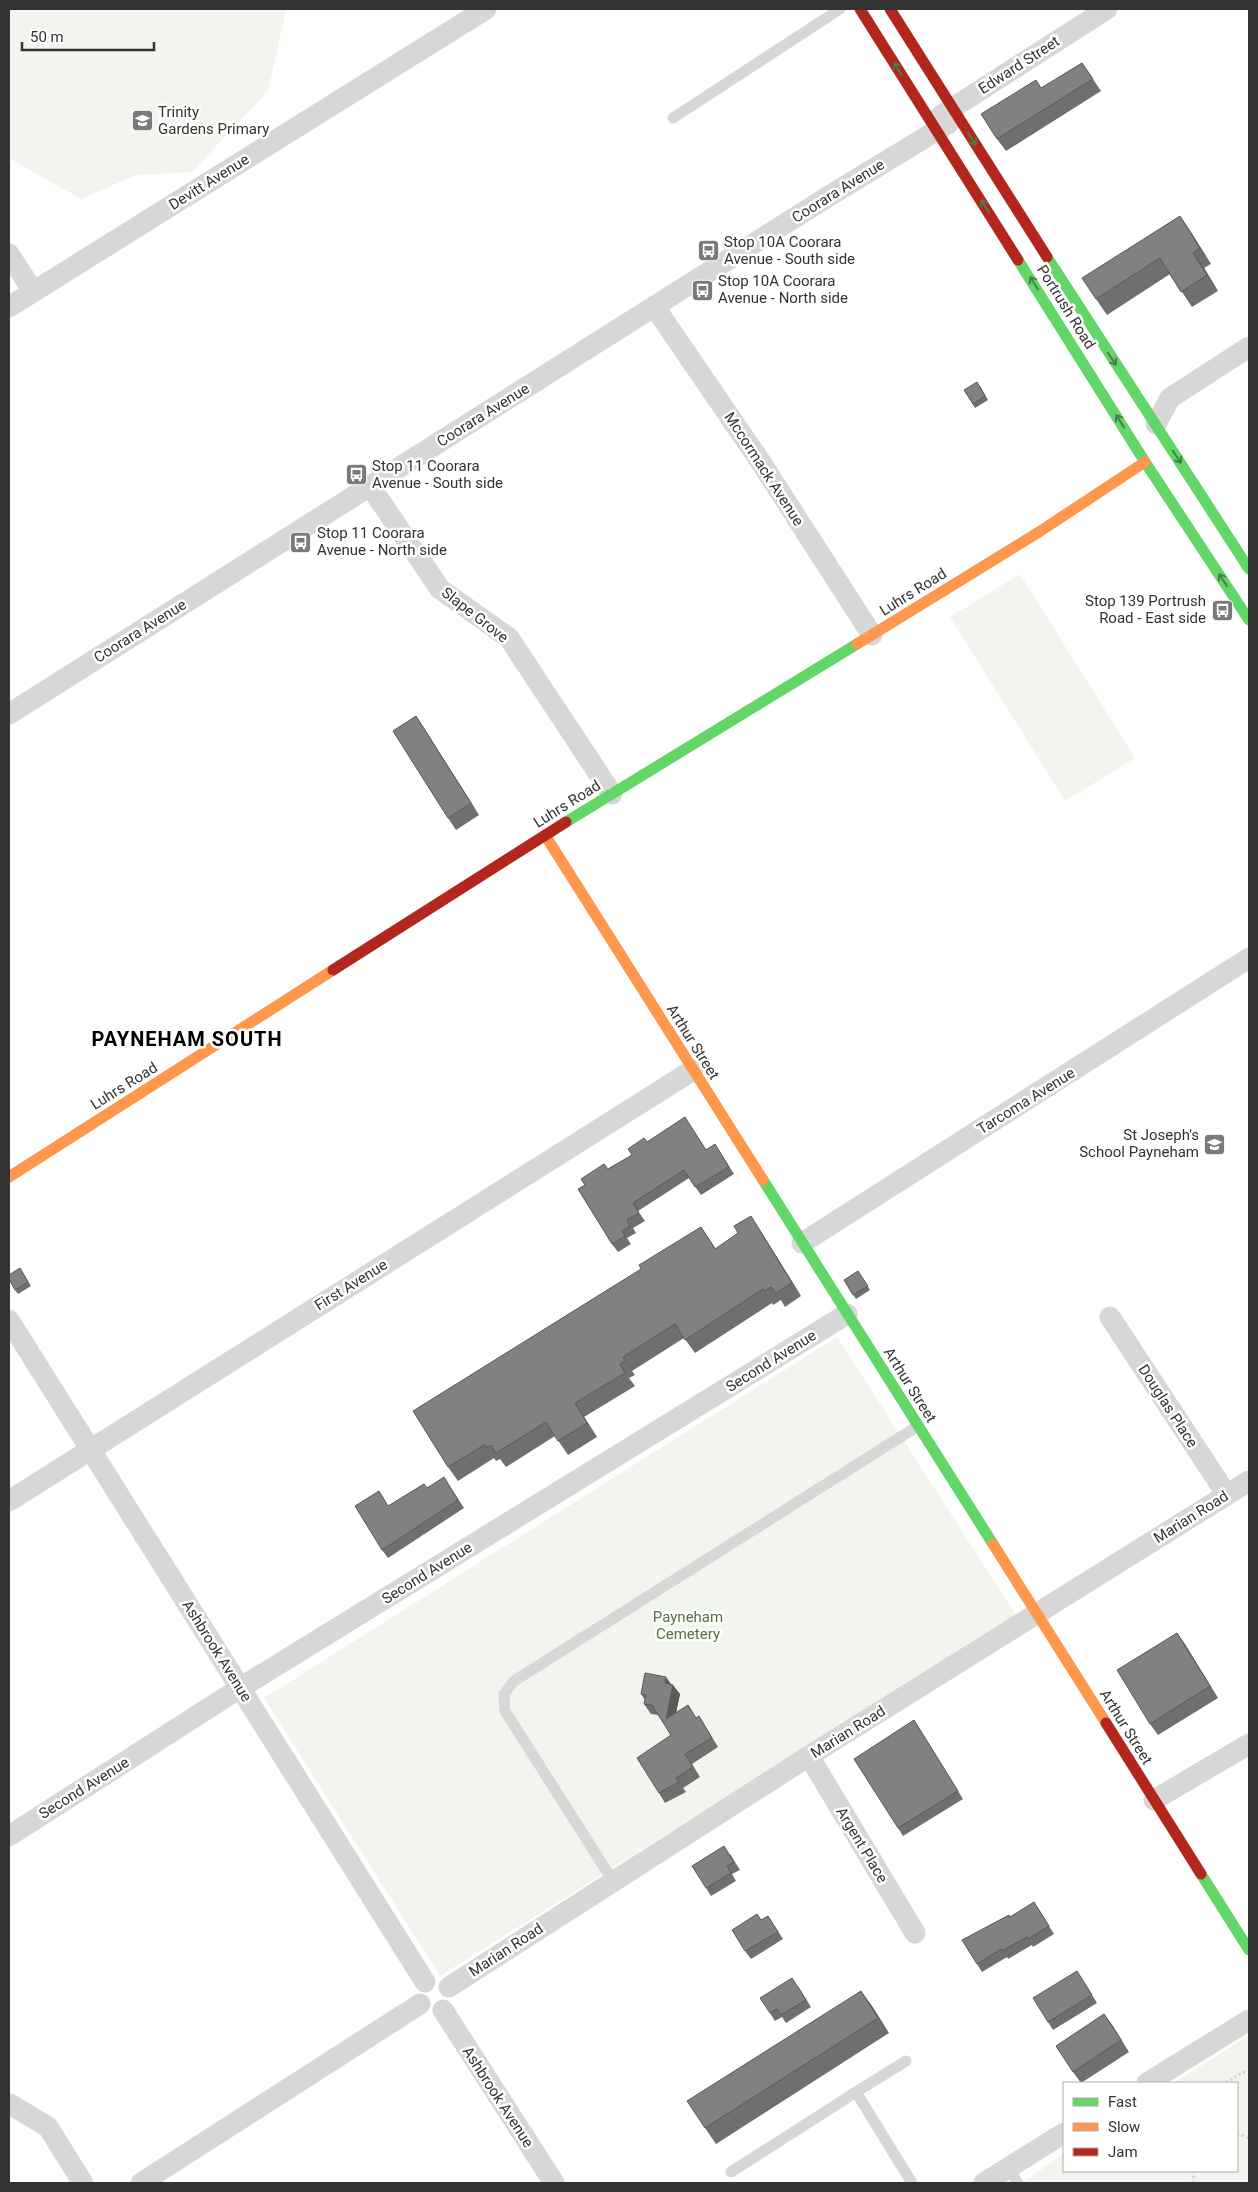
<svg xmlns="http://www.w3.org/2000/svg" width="1258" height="2192" viewBox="0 0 1258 2192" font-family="Roboto,sans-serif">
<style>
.green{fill:#f1f5ed}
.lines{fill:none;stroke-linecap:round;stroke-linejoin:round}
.path{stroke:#d6d6d6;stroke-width:3;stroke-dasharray:2.5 2.5;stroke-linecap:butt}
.lane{stroke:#d7d7d7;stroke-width:11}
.street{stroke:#d7d7d7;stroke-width:21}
.fast{stroke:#63d668;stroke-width:11}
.slow{stroke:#ff974d;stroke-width:11}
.jam{stroke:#b3261e;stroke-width:11}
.wall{fill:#6f6f6f}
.shaded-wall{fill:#5a5a5a}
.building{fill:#818181;stroke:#5a5a5a}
.oneway{stroke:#497c4b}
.labels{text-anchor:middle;stroke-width:5;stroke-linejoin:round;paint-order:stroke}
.street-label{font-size:15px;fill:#333;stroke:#fff}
.poi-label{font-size:15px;fill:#333;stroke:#fff;text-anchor:start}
.park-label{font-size:15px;fill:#56703f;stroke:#fff}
.district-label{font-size:20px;font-weight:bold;letter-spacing:1px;fill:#000;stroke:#fff}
</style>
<rect width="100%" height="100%" fill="#fff"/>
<path class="green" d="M9,9h277l-18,82 -76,81 -56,3 -55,24 -72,-41z
M1020,574l115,184 -70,43 -115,-184z
M837,1337l179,278 -576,361 -176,-278z
M1249,2035v148h-227l42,-29v17h173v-88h-63z"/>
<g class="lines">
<path class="path" d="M1226,2083l15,-10 8,-2
M1237,2133l12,5
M1193,2183l1,-12"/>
<path class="lane" d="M673,118l167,-109
M613,1881l-108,-170 -1,-17 10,-13 404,-255
M856,2092l50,-31
M1008,2168l10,15
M731,2172l125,-80 56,91"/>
<path class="street" d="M940,116l167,-107
M9,254l24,37
M654,306l106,155 112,174
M9,307l477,-298
M1156,424l14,-26 79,-51
M370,486l70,103 69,49 103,156
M9,714l820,-518 120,-73
M802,1243l447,-285
M1110,1317l117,178
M9,1320l416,662
M9,1501l684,-431
M809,1756l106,177
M1154,1800l95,-56
M9,1836l231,-148 607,-374
M449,1987l360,-231 440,-275
M443,2010l111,173
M1147,2083l102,-63
M10,2104l38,23 35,56
M141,2183l279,-179
M984,2183l80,-50"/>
<path class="fast" d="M1047,257l202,312
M1018,260l127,202 104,158
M566,822l291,-178
M763,1180l230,364
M1201,1874l48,76"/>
<path class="slow" d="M857,644l182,-112 106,-70
M545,835l218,345
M9,1177l324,-207
M993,1544l113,179"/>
<path class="jam" d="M860,9l158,251
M890,9l157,248
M333,970l233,-148
M1106,1723l95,151"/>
</g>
<path class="wall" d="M1082,63l19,28 -95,60 -9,-12 45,-51z
M1180,216l31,48 -7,4 14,23 -26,16 -22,-33 -63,41 -11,-16z
M980,386l8,14 -13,8 -11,-18z
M416,716l63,99 -23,15 -8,-12z
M647,1142l60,7 8,-5 19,30 -33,21 -12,-17 -51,33 7,10 -12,7 3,5 -9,5 4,6 -13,8 -6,-8 -27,-59 23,-16 24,-14z
M701,1227l15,22 44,-19 41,66 -16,11 -4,-7 -8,5 -1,-2 -77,50 -11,-15 -52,33 3,4 -6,3 6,8 -51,31 13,20 -29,18 -13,-19 -49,31 -6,-8 -4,2 -2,-3 -36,23 -10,-14 193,-198z
M20,1268l11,18 -13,8 -3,-4z
M858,1271l12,19 -14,9 -12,-19z
M449,1485l15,23 -76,50 -6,-8 7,-44 38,-19z
M1177,1633l41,65 -60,37 -8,-11z
M670,1684l10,10 -4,18 20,6 3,-2 19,31 -26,17 8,13 -17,11 3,4 -21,11 -6,-10 12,-58 -13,-20 -7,-1 -7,-10 1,-4 -4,-6z
M914,1720l49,79 -60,37 -5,-8z
M730,1854l10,16 -8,4 4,7 -25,15 -5,-8z
M1034,1902l20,32 -21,13 -1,-2 -24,14 -1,-2 -25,15 -5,-8 33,-47z
M768,1916l15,23 -32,20 -6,-8 16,-31z
M1082,1979l15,24 -44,27 -5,-8z
M798,1986l13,21 -25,16 -4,-6 -7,4 -5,-8z
M861,1991l28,42 -173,111 -11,-16z
M1104,2014l25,38 -48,31 -8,-11z"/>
<path class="shaded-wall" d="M1180,216l11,16 20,32 -11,-16z
M1193,253l11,15 14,23 -11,-16z
M416,716l8,12 55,87 -8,-12z
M751,1216l9,14 41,66 -9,-13z
M575,1403l9,14 13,20 -10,-14z
M1177,1633l8,11 33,54 -8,-12z
M666,1677l7,10 -8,-4z
M673,1685l7,9 -7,34 -7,-9z
M861,1991l11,15 17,27 -11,-15z
M1104,2014l9,12 16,26 -8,-12z"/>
<path class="building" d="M1082,63l11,16 -96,60 -16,-25 55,-34 5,8z
M1180,216l20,32 -7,5 14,22 -26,17 -21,-34 -64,41 -14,-21z
M977,382l8,14 -12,8 -9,-14z
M416,716l55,87 -23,15 -55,-87z
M685,1117l21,33 9,-6 14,23 -34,20 -11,-17 -51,33 6,10 -12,7 3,6 -8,5 3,5 -13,8 -34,-55 7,-4 -4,-6 23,-15 4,5 24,-14 -4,-6 16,-11 3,4z
M751,1216l41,67 -16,10 -5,-6 -7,4 -1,-2 -78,51 -10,-16 -52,33 2,4 -5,3 5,9 -50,30 12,20 -29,18 -12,-19 -50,31 -5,-8 -5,3 -2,-3 -36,22 -35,-56 228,-142 -2,-4 62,-38 14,22 23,-16 -4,-7z
M20,1268l8,14 -13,8 -6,-11v-4z
M858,1271l10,15 -15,9 -9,-15z
M444,1477l14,23 -76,50 -27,-44 24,-15 9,15 36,-22 3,4z
M1177,1633l33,53 -60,38 -33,-54z
M645,1673l21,4 -1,6 8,2 -7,34 22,-14 8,13 3,-2 13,22 -27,16 8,13 -17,11 3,4 -20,11 -22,-35 34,-23 -19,-30 -8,-1 2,-9 -5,-1z
M914,1720l44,71 -60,37 -44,-69z
M724,1846l10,16 -7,4 4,7 -25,15 -14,-22z
M1034,1902l15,24 -21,13 -1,-2 -25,14 -1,-2 -24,15 -15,-24 47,-25 1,2z
M757,1914l4,6 7,-4 10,16 -33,19 -13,-21z
M1077,1971l15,24 -44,27 -15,-24z
M792,1978l14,22 -25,15 -4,-6 -7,4 -10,-15z
M861,1991l17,27 -173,110 -18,-27z
M1104,2014l17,26 -48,32 -17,-26z"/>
<defs><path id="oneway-shaft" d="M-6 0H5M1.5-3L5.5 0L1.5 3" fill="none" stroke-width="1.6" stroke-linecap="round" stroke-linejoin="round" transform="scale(1.25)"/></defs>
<g class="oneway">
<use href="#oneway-shaft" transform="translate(898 69) rotate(-122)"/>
<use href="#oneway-shaft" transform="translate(972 139) rotate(58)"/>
<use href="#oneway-shaft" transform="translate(985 206) rotate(-122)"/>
<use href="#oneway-shaft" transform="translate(1034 283) rotate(-122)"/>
<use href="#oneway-shaft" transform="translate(1112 359) rotate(56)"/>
<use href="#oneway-shaft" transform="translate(1120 421) rotate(-122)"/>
<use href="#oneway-shaft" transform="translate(1177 457) rotate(57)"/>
<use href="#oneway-shaft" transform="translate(1223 580) rotate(-123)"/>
</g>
<defs>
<symbol id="school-square" viewBox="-11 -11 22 22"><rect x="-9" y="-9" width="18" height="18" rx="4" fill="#7a7a7a" stroke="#fff"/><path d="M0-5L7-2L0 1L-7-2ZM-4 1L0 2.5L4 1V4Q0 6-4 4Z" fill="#fff"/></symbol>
<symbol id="bus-square" viewBox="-11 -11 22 22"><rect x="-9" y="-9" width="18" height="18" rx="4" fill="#7a7a7a" stroke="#fff"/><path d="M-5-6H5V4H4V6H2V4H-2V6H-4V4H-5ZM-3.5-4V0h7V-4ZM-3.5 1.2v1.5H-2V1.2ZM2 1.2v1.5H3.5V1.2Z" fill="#fff"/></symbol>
</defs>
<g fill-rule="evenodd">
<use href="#school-square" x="130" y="108" width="25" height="25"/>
<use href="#bus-square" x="696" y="238" width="25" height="25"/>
<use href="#bus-square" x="690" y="278" width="25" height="25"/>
<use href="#bus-square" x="344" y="462" width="25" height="25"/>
<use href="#bus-square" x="288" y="530" width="25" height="25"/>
<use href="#bus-square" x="1210" y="598" width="25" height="25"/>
<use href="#school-square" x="1202" y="1132" width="25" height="25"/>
</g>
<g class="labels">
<g class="street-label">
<text transform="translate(1019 65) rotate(-33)" y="5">Edward Street</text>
<text transform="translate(209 182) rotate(-32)" y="5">Devitt Avenue</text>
<text transform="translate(838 191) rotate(-32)" y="5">Coorara Avenue</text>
<text transform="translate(1066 307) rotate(58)" y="5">Portrush Road</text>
<text transform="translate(483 415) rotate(-32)" y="5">Coorara Avenue</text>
<text transform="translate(764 469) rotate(57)" y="5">Mccormack Avenue</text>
<text transform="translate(913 592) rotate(-32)" y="5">Luhrs Road</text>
<text transform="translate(475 615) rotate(38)" y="5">Slape Grove</text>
<text transform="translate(140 631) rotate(-32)" y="5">Coorara Avenue</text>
<text transform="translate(567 804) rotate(-32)" y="5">Luhrs Road</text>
<text transform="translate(693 1042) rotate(58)" y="5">Arthur Street</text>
<text transform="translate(124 1086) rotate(-32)" y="5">Luhrs Road</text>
<text transform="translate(1026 1101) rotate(-32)" y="5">Tarcoma Avenue</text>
<text transform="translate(351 1285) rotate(-32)" y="5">First Avenue</text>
<text transform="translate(771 1361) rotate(-32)" y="5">Second Avenue</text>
<text transform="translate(910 1385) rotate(58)" y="5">Arthur Street</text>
<text transform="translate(1168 1406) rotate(57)" y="5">Douglas Place</text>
<text transform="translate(1191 1517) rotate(-32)" y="5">Marian Road</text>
<text transform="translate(427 1573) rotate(-32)" y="5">Second Avenue</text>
<text transform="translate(217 1651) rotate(58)" y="5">Ashbrook Avenue</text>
<text transform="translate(1126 1727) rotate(58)" y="5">Arthur Street</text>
<text transform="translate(848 1732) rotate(-32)" y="5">Marian Road</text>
<text transform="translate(84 1788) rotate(-32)" y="5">Second Avenue</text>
<text transform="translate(862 1845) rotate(59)" y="5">Argent Place</text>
<text transform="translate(506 1950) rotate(-33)" y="5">Marian Road</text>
<text transform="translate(498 2097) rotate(57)" y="5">Ashbrook Avenue</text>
</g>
<g class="poi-label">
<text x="158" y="117">Trinity<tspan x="158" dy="17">Gardens Primary</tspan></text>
<text x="724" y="247">Stop 10A Coorara<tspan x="724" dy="17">Avenue - South side</tspan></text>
<text x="718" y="286">Stop 10A Coorara<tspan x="718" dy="17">Avenue - North side</tspan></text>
<text x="372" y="471">Stop 11 Coorara<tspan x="372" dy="17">Avenue - South side</tspan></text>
<text x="317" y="538">Stop 11 Coorara<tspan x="317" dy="17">Avenue - North side</tspan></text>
<text x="1206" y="606" text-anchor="end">Stop 139 Portrush<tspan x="1206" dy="17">Road - East side</tspan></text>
<text x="1199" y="1140" text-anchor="end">St Joseph's<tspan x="1199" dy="17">School Payneham</tspan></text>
</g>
<g class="park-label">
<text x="688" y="1622">Payneham<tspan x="688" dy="17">Cemetery</tspan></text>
</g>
<g class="district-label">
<text x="187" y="1046">PAYNEHAM SOUTH</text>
</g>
</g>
<rect width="1258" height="2192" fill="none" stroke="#333333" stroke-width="20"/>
<rect x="1063" y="2082" width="175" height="90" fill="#ffffff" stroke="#adadad"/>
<rect x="1073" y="2098" width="25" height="8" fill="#63d668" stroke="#adadad"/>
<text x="1108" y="2107" font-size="15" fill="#333333">Fast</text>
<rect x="1073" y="2123" width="25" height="8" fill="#ff974d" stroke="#adadad"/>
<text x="1108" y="2132" font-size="15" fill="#333333">Slow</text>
<rect x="1073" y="2148" width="25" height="8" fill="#b3261e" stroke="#adadad"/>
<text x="1108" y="2157" font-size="15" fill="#333333">Jam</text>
<path d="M22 42v8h132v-8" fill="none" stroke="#333333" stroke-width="2.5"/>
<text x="30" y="42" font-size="15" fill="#333333" stroke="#ffffff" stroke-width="4" paint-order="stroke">50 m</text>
</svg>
